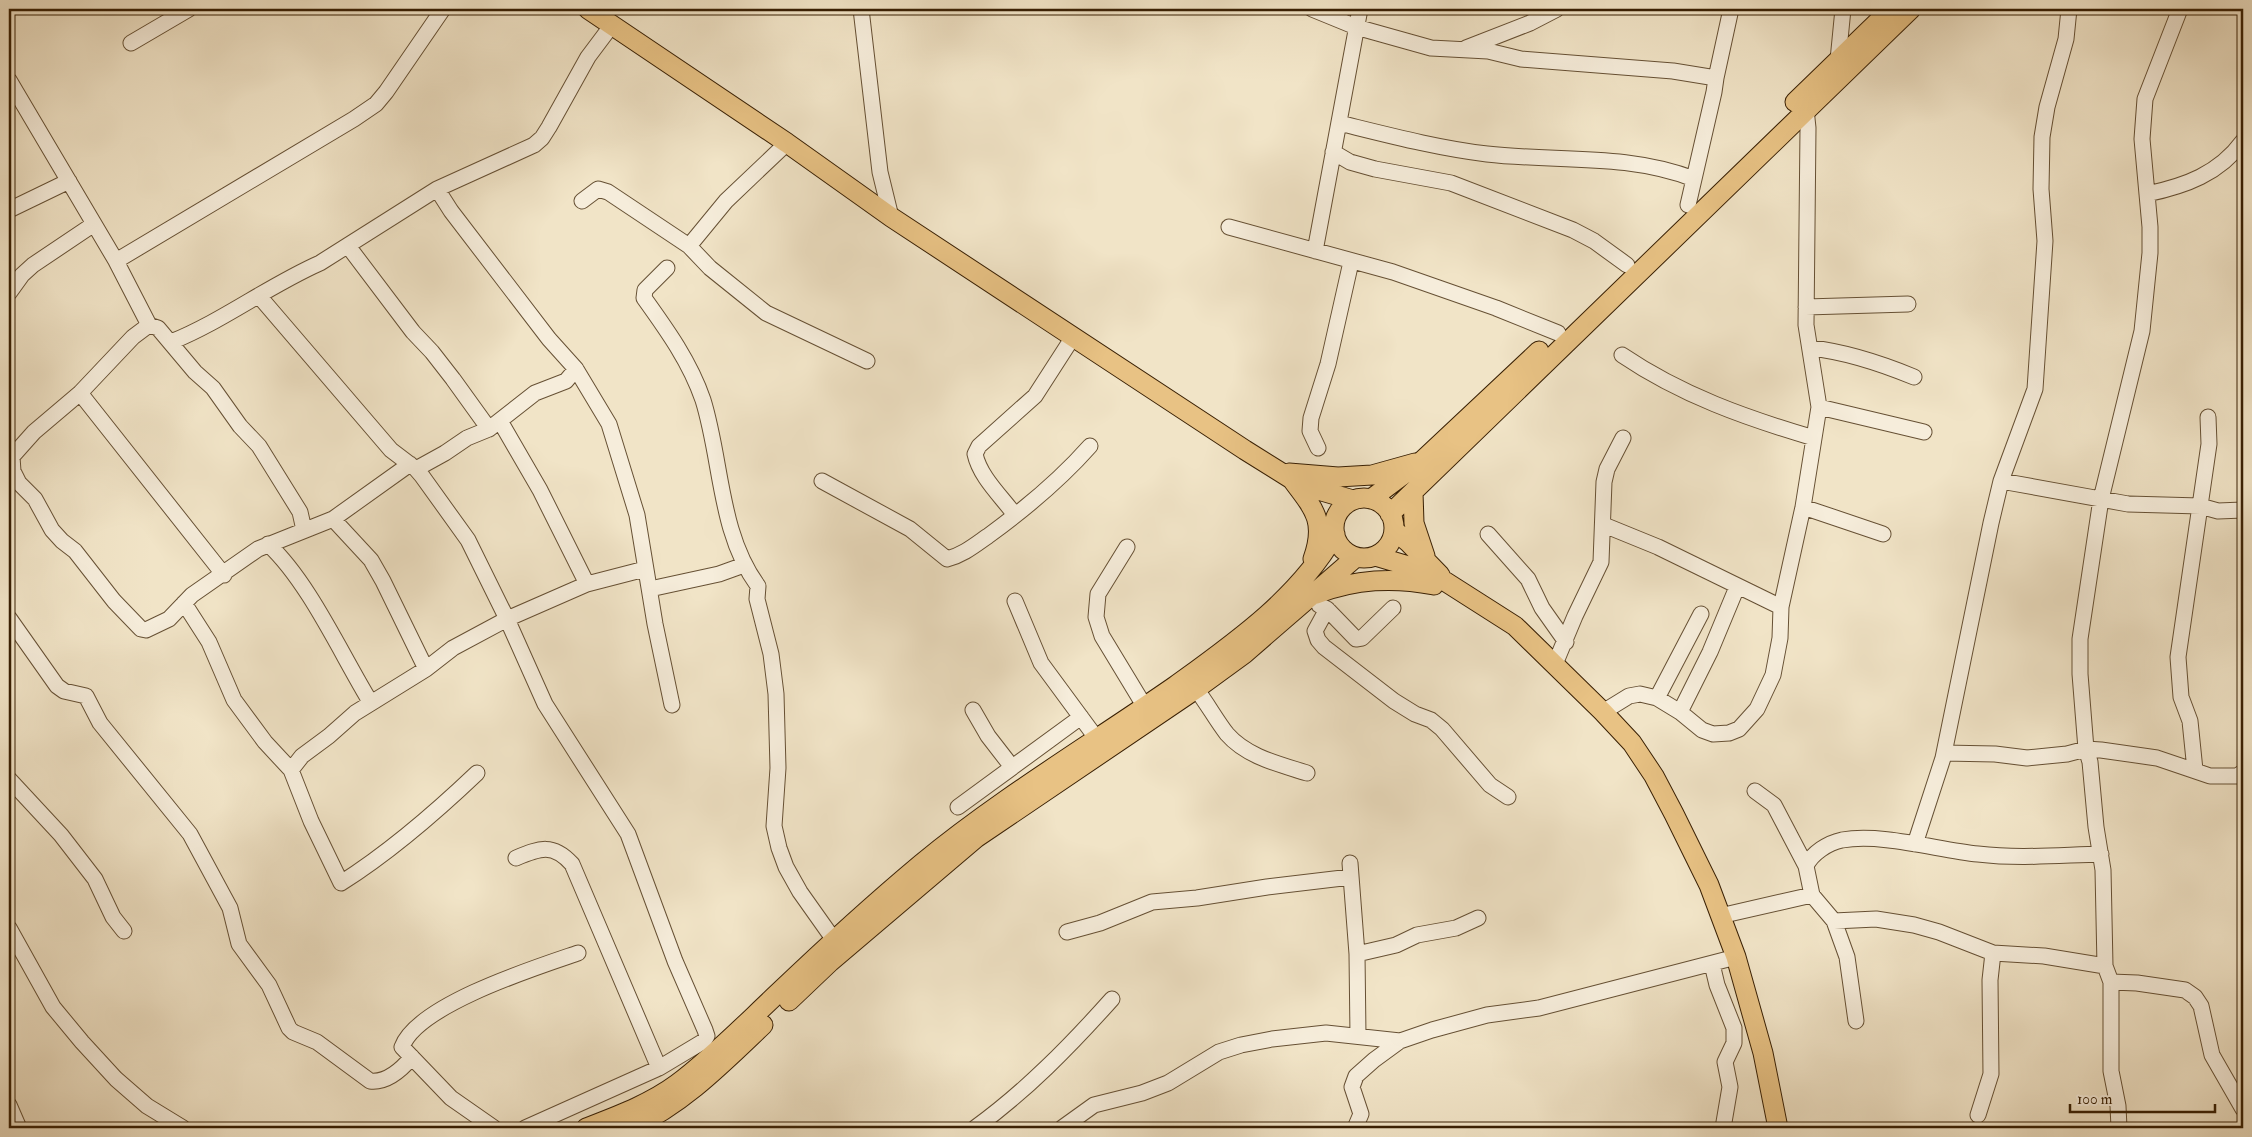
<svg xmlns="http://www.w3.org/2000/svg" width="2252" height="1137" viewBox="0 0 2252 1137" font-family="'IM FELL Double Pica',serif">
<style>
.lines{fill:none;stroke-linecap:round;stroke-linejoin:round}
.minor-casing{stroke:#665034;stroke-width:17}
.major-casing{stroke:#381f03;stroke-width:21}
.minor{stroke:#f6eddb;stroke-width:15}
.major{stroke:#e8c284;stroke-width:19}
</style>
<rect width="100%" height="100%" fill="#f1e4c7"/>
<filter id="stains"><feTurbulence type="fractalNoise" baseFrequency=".004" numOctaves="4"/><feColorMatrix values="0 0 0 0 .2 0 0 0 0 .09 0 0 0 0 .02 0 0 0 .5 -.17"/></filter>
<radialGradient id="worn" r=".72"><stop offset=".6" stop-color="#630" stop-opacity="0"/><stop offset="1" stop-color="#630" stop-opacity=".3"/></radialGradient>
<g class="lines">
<defs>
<path id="minor" d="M861,9l19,163 11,45
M1312,9l44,18 75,21 57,3 33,8 152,12 43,7 -2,14 -26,113
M131,43l58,-34
M1466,48l64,-25 27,-14
M1838,60l5,-51
M1716,78l15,-69
M9,80l107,181 33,64 9,3 37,44 18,16 27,38 19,20 41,66 4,18
M1339,123c49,12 98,25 148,31 69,8 140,-1 207,25
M1333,152l17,10 25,7 76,14 122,47 21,11 33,24
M437,189l14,22 98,128 27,30 33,55 28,91 18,109 17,81
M2147,194c38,-8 72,-20 96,-53
M582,201l16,-12 10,3 81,54 21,22 56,45 101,48
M9,210l60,-29
M1229,227l164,45 103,36 62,25
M348,246l65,86 19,20 21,27 36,50
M689,246l37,-45 61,-58
M1315,251l45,-242
M116,261l238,-142 22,-15 10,-12 57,-83
M667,268l-22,22 -1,8c23,32 46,64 59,102 19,61 16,133 55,186l-1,13 14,55 5,40 2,74 -4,58 5,22 7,19 14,25 34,48
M9,293l13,-18 11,-10 61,-41
M259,296l132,154 25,19 6,7 46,64 39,79 38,85 83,130 47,127 30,69 2,6 -3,5 -45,27 -87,-204c-19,-21 -32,-16 -56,-6
M1806,307l102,-3
M171,342c52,-21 97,-56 149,-79l117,-74 97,-44 8,-7 7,-11 39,-70 24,-32
M1811,348c36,4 69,15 103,29
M1622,355c59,40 124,63 192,83
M80,393l144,182
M1819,407l105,25
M500,421l40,69 47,94
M1318,448l-8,-17 1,-13 17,-54 23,-102
M12,457l1,14 6,12 16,16 17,31 10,11 13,10 39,50 27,28 5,1 23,-11 23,-24 66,-46 75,-30 77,-55
M9,460l25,-28 46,-39 53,-56 16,-12
M416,469l29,-16 22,-15 22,-9 46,-36 31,-12 10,-12
M822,481l88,48 37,30c16,-4 28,-14 41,-23 37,-27 72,-56 102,-90
M2001,481l127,23 72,2 18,5 25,-1
M1803,507l80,27
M1015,515c-14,-19 -35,-38 -40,-61l4,-8 56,-50 38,-59
M333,519l38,41 12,21 43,88
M1604,525l54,22 123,60
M1488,534l40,45 14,29 24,34
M268,544c41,38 73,110 103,159
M1127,547l-29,47 -2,23 6,19 43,71
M650,589l69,-15 25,-9
M1015,601l26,62 56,76
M184,603l25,39 25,58 31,42 26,28 20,51 30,62c49,-31 94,-70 136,-110
M1319,605l8,4 29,30 6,-1 31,-30
M1327,609l-12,22 3,9 6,7 70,54 21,13 16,6 11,9 48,56 18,12
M9,618l48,68 7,5 22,5 14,27 90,111 40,74 9,36 30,41 20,43 4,4 24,10 53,39c17,2 32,-12 42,-24
M1555,664l20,-48 26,-54 3,-80 3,-13 16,-31
M1196,689c11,14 20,31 31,45 20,23 52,30 80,39
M1657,698l44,-84
M973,710l15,26 24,31
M1603,712l26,-16 11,-2 17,4 23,14 22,18 11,4 16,-1 10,-4 18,-20 16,-34 7,-37 1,-31 22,-100 16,-100 -13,-82 2,-197 -2,-19
M1680,712l30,-60 27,-65
M1944,753l51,1 32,4 40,-4 19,-5 15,1 56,8 53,18h27l6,-4
M291,770l11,-14 27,-20 26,-23 71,-44 27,-21 54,-29 80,-35 58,-15
M2195,770l-5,-49 -9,-24 -3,-40 31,-213 -1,-27
M9,779l52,56 34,44 18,38 11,14
M1755,791l19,14 32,61 6,29 22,26 13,36 9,64
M958,807l123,-90
M1915,844l28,-86 48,-235 10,-42 34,-92 10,-148 -4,-52 1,-52 5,-30 19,-68 3,-30
M1350,863l7,91 1,82
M1806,866c6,-13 22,-23 36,-26 40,-7 96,10 136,14 41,5 82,1 123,0
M1720,916l92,-21
M1834,921l42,-2 38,6 25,7 54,21 51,3 61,10
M9,928l44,79 29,35 34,37 31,27 36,22
M1067,932l33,-9 52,-21 45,-4 70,-11 84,-10
M1357,954l39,-9 21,-10 39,-7 22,-10
M1712,964l5,21 17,43v15l-9,19 5,25 -7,41
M2111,982l26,1 48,7 10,7 6,9 11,49 31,54
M9,1105l10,23
M1978,1115l13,-41 -1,-94 3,-27
M494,1128l-43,-30 -49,-51c15,-42 135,-80 176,-94
M525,1128l134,-60
M975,1128c51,-37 95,-82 137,-129
M1062,1128l32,-23 48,-12 26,-10 51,-31 22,-7 31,-6 54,-6 74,8
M1355,1128l6,-14 -9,-27 4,-11 18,-16 26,-19 32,-11 55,-15 52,-7 197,-51
M2119,1128l-1,-22 -7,-35v-89l-6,-16 -2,-96 -7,-43 -6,-65 -4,-13 -6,-75v-35l21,-140 41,-168 8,-78v-26l-8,-88 3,-40 35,-90"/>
<path id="major" d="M588,9l199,134 104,74 354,233 56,35 52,15
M1795,102l96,-93
M1289,473l49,4 34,-2 43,-12
M1293,481c22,29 33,41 20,78
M1413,492l1,31 11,33
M1334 528a30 30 0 1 1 60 0a30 30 0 1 1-60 0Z
M1371,499l52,-39 116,-109
M1390,514l521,-505
M1394,530l14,12 32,33
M1375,556l37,11 34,15 69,44 88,86 29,31 22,33 20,38 35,71 27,72 27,96 15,75
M1316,594c40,-15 77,-17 118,-9
M789,1001l41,-39 146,-124 220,-149 48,-35 112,-97
M586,1128c31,-12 64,-24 91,-44 36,-27 68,-60 101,-91 46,-44 94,-88 143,-129 80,-66 169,-119 254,-178 58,-42 124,-88 160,-152
M631,1128c52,-24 91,-64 132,-103"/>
</defs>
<use href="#minor" class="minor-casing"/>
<use href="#major" class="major-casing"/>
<use href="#minor" class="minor"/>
<use href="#major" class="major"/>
</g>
<rect width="2252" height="1137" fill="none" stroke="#f1e4c7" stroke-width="30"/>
<rect x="10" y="10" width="2232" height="1117" fill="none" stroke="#381f03" stroke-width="2.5"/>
<rect x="15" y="15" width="2222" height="1107" fill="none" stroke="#381f03"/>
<path d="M2070 1104v8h145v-8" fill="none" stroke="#381f03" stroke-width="2.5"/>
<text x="2077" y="1104" font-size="15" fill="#381f03" stroke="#f6eddb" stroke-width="4" paint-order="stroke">100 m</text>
<rect width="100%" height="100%" filter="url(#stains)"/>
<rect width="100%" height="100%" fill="url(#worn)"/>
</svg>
